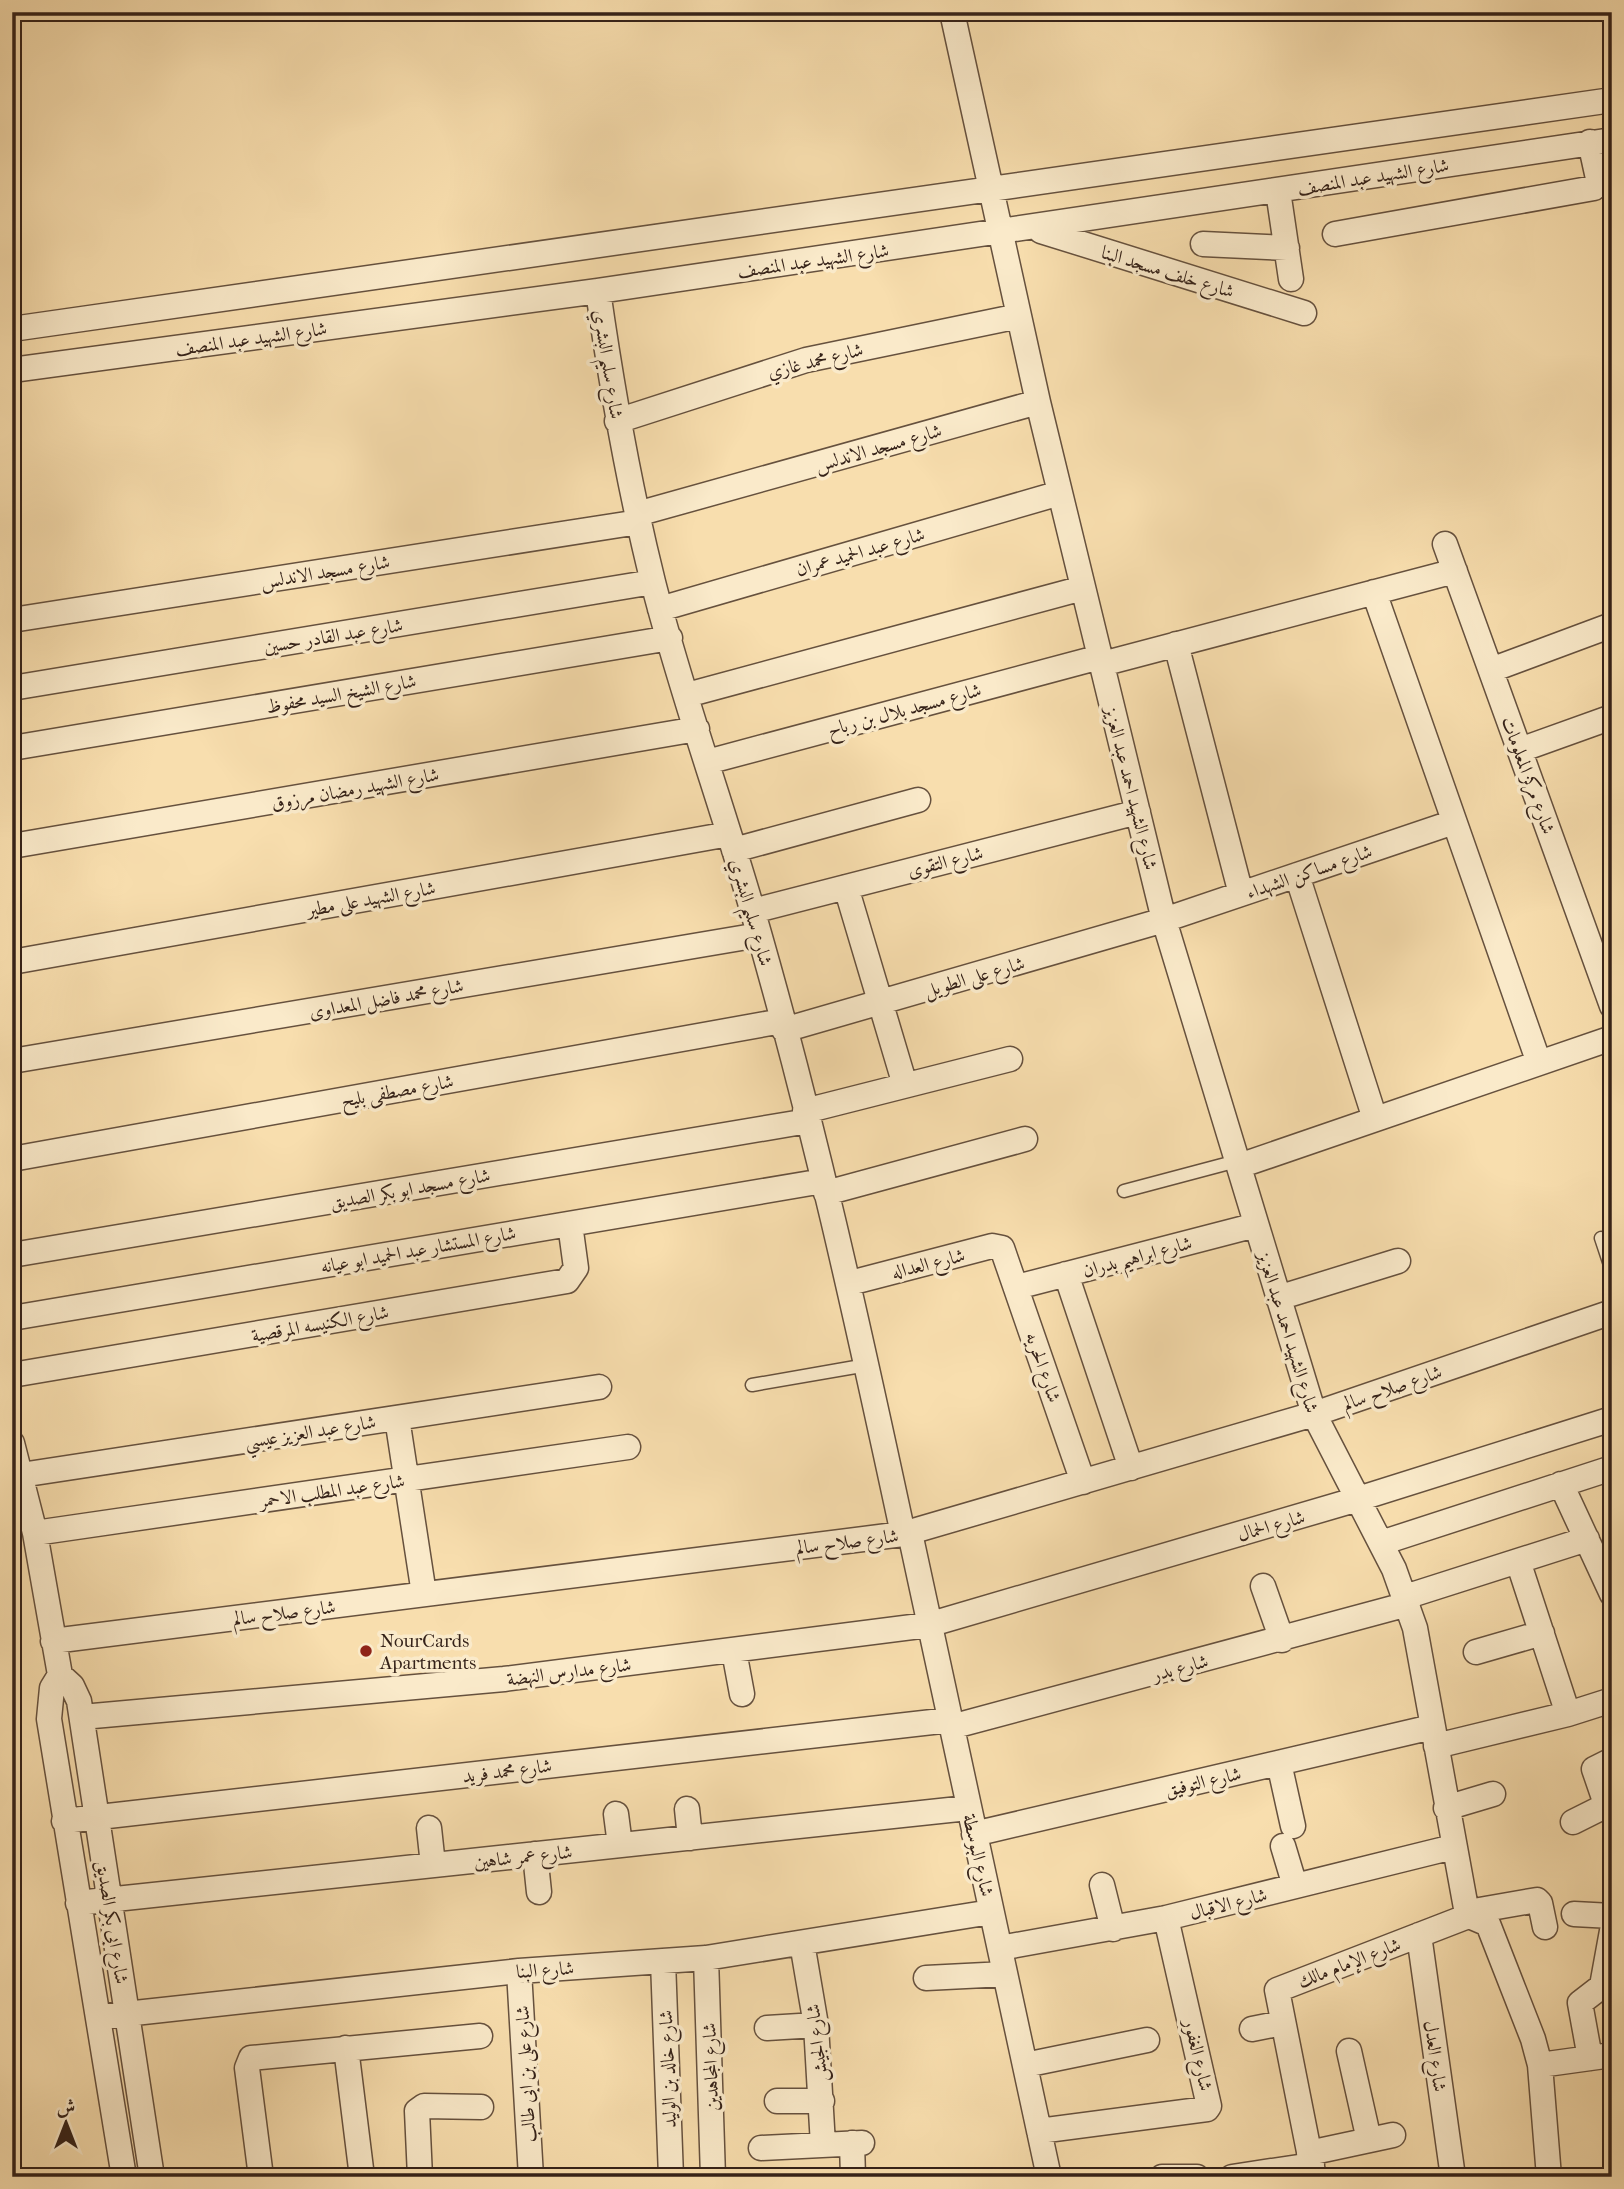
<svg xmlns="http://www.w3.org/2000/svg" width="1624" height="2189" viewBox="0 0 1624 2189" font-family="'IM FELL French Canon',Amiri,serif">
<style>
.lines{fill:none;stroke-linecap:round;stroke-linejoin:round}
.service-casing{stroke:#66513e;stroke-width:15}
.minor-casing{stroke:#66513e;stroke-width:27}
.service{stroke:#faeaca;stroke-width:12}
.minor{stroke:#faeaca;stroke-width:24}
.poi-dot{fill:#8f2418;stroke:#faeaca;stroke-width:2.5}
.labels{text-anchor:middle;stroke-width:7;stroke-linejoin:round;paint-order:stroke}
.street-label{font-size:19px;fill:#352219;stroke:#faeaca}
.poi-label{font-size:19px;fill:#352219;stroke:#faeaca;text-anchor:start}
</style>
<rect width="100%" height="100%" fill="#f8deae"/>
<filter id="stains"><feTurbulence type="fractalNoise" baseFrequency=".00286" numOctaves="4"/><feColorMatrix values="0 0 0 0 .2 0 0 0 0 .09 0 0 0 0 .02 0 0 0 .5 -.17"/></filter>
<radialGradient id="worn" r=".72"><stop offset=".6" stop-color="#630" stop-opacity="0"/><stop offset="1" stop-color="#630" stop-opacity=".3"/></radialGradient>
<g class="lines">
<defs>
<path id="service" d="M1124,1191l113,-30
M1601,1238l11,33
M752,1385l115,-20"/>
<path id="minor" d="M952,12l86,390 126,518 150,494 80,155 21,59 51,280 8,10 14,6 45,115 7,26 9,112
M1278,191l13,88
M1041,231l263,82
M1335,234l259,-46 5,-5 -9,-41
M1203,244l84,4
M598,291c14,98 31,195 55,291 28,110 67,217 99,327 60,206 106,415 151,625
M12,329l1600,-229
M12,370l586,-79 1014,-151
M617,421l189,-61 213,-44
M637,514l401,-112
M1445,544l167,462
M1374,592l165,471
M660,609l400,-116
M12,620l627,-98
M1176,644l65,250
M1102,664l353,-93
M1491,670l121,-45
M12,688l641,-106
M687,695l396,-107
M12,748l658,-110
M1520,750l92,-33
M707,762l393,-105
M12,846l685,-117
M734,850l184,-50
M1297,875l78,244
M846,887l59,198
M753,911l385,-99
M12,962l717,-128
M784,1030l380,-110 290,-98
M12,1061l747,-126
M805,1111l205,-52
M12,1159l770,-138
M1239,1166l373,-128
M826,1193l199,-54
M12,1255l796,-134
M1066,1274l65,194
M850,1283l142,-37 10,2 81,234
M1017,1287l239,-62
M1278,1298l120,-37
M12,1318l811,-137
M12,1375l555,-94 9,-13 -6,-44
M397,1418l27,176
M12,1443l23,90 25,142 12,11 7,15 73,476
M21,1475l578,-88
M1561,1484l51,110
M35,1533l593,-86
M910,1533l139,644
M1381,1543l231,-75
M1518,1561l50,153
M1263,1586l19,54
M1405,1597l182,-58
M53,1641l850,-107 411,-120 298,-102
M734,1651l8,43
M1476,1652l66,-19
M60,1675l-8,13 -3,31 75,458
M82,1717l422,-38 424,-54 430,-126 254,-80
M951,1727l457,-123
M1436,1746l132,-32 44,-14
M1279,1763l14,63
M1446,1808l47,-14
M687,1809l3,29
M616,1814l4,31
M64,1821l886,-101
M1573,1822l30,-15 1,-9 -10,-29 18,-9
M429,1828l4,37
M974,1834l458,-107
M1283,1846l12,40
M535,1854l4,38
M1102,1885l11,44
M78,1903l890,-95
M1468,1912l69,-12 3,3 5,24
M1574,1914l38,2
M1419,1935l34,242
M802,1943l14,82 7,120
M1000,1948l166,-30 287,-71
M706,1958l7,219
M663,1961l8,216
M519,1971l12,206
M926,1978l79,-4
M98,2017l421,-46 187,-13 285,-46
M767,2028l49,-3
M1252,2029l30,-6
M346,2048l16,129
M1349,2051l20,89
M1590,2058l-10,-55 22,-17 10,-55
M1025,2065l122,-25
M1540,2065l72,-10
M777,2101h45
M1039,2131l168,-22 2,-3 -43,-188
M852,2143l1,34
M761,2148l101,-5
M1309,2153l84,-18
M261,2177l-14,-109 4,-10 229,-22
M420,2177l-3,-66 7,-5 57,1
M1162,2177h35
M1232,2177l80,-12
M1314,2177l-37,-187 194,-75"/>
</defs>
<use href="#service" class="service-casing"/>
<use href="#minor" class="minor-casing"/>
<use href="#service" class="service"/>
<use href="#minor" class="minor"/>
</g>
<circle class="poi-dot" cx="366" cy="1651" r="7"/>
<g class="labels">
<g class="street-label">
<text transform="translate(1373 176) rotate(-9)" y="7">شارع الشهيد عبد المنصف</text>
<text transform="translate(813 260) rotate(-8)" y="7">شارع الشهيد عبد المنصف</text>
<text transform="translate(1168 271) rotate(17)" y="7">شارع خلف مسجد البنا</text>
<text transform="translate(251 338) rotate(-8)" y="7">شارع الشهيد عبد المنصف</text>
<text transform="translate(815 360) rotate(-14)" y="7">شارع محمد غازي</text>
<text transform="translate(609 364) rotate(81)" y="7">شارع سليم البشري</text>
<text transform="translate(878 447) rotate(-16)" y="7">شارع مسجد الاندلس</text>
<text transform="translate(860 551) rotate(-16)" y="7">شارع عبد الحميد عمران</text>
<text transform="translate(325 571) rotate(-9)" y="7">شارع مسجد الاندلس</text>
<text transform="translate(333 635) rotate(-9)" y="7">شارع عبد القادر حسين</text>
<text transform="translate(341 693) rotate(-10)" y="7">شارع الشيخ السيد محفوظ</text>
<text transform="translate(904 709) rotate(-15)" y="7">شارع مسجد بلال بن رباح</text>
<text transform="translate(1529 775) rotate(70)" y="7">شارع مركز المعلومات</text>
<text transform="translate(355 788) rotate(-10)" y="7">شارع الشهيد رمضان مرزوق</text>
<text transform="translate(1132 788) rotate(76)" y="7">شارع الشهيد احمد عبد العزيز</text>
<text transform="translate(945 861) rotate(-14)" y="7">شارع التقوى</text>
<text transform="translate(1309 871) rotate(-19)" y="7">شارع مساكن الشهداء</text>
<text transform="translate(371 898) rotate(-10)" y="7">شارع الشهيد على مطير</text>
<text transform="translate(752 912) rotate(74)" y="7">شارع سليم البشري</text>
<text transform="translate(974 976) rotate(-16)" y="7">شارع على الطويل</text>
<text transform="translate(386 998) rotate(-10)" y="7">شارع محمد فاضل المعداوى</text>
<text transform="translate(397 1090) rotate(-10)" y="7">شارع مصطفى بليح</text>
<text transform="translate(410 1188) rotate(-10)" y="7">شارع مسجد ابو بكر الصديق</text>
<text transform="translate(418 1249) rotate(-10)" y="7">شارع المستشار عبد الحميد ابو عيانه</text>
<text transform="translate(1137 1256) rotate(-15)" y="7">شارع ابراهيم بدران</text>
<text transform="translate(928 1263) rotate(-14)" y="7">شارع العداله</text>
<text transform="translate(320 1323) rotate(-10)" y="7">شارع الكنيسه المرقصية</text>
<text transform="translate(1289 1332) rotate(73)" y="7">شارع الشهيد احمد عبد العزيز</text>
<text transform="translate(1044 1367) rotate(71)" y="7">شارع الحريه</text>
<text transform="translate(1392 1387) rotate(-19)" y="7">شارع صلاح سالم</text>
<text transform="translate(310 1431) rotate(-9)" y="7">شارع عبد العزيز عيسي</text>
<text transform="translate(332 1490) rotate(-8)" y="7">شارع عبد المطلب الاحمر</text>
<text transform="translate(1271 1525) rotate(-16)" y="7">شارع الحمال</text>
<text transform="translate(847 1541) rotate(-7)" y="7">شارع صلاح سالم</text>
<text transform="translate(284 1612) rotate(-7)" y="7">شارع صلاح سالم</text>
<text transform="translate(1180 1667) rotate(-15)" y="7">شارع بدر</text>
<text transform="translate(569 1671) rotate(-7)" y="7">شارع مدارس النهضة</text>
<text transform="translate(507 1770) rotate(-7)" y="7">شارع محمد فريد</text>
<text transform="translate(1203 1781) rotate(-13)" y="7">شارع التوفيق</text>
<text transform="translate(979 1855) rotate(77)" y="7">شارع البوسطة</text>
<text transform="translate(523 1856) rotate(-6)" y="7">شارع عمر شاهين</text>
<text transform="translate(1228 1903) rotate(-14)" y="7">شارع الاقبال</text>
<text transform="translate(113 1922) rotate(81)" y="7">شارع ابى بكر الصديق</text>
<text transform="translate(1349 1962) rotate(-21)" y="7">شارع الإمام مالك</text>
<text transform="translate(545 1969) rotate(-4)" y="7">شارع البنا</text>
<text transform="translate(816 2043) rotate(-96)" y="7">شارع الجيش</text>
<text transform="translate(1199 2055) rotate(77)" y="7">شارع الغفور</text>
<text transform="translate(1436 2056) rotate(82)" y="7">شارع العدل</text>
<text transform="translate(710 2067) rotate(-92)" y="7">شارع المجاهدين</text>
<text transform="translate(667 2069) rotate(-92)" y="7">شارع خالد بن الوليد</text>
<text transform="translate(525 2074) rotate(-93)" y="7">شارع على بن ابى طالب</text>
</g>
<g class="poi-label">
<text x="380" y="1647">NourCards<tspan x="380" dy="22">Apartments</tspan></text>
</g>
</g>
<rect width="1624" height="2189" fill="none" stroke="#f8deae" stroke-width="42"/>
<rect x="14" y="14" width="1596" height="2161" fill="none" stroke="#352219" stroke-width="3.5"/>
<rect x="21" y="21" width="1582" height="2147" fill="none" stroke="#352219" stroke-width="2"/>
<g transform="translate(66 2123)" stroke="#faeaca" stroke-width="5" paint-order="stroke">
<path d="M0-5L12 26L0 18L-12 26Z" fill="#352219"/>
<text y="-10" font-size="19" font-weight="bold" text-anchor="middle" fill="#352219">ش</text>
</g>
<rect width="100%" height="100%" filter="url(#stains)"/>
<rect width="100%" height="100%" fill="url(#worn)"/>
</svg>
